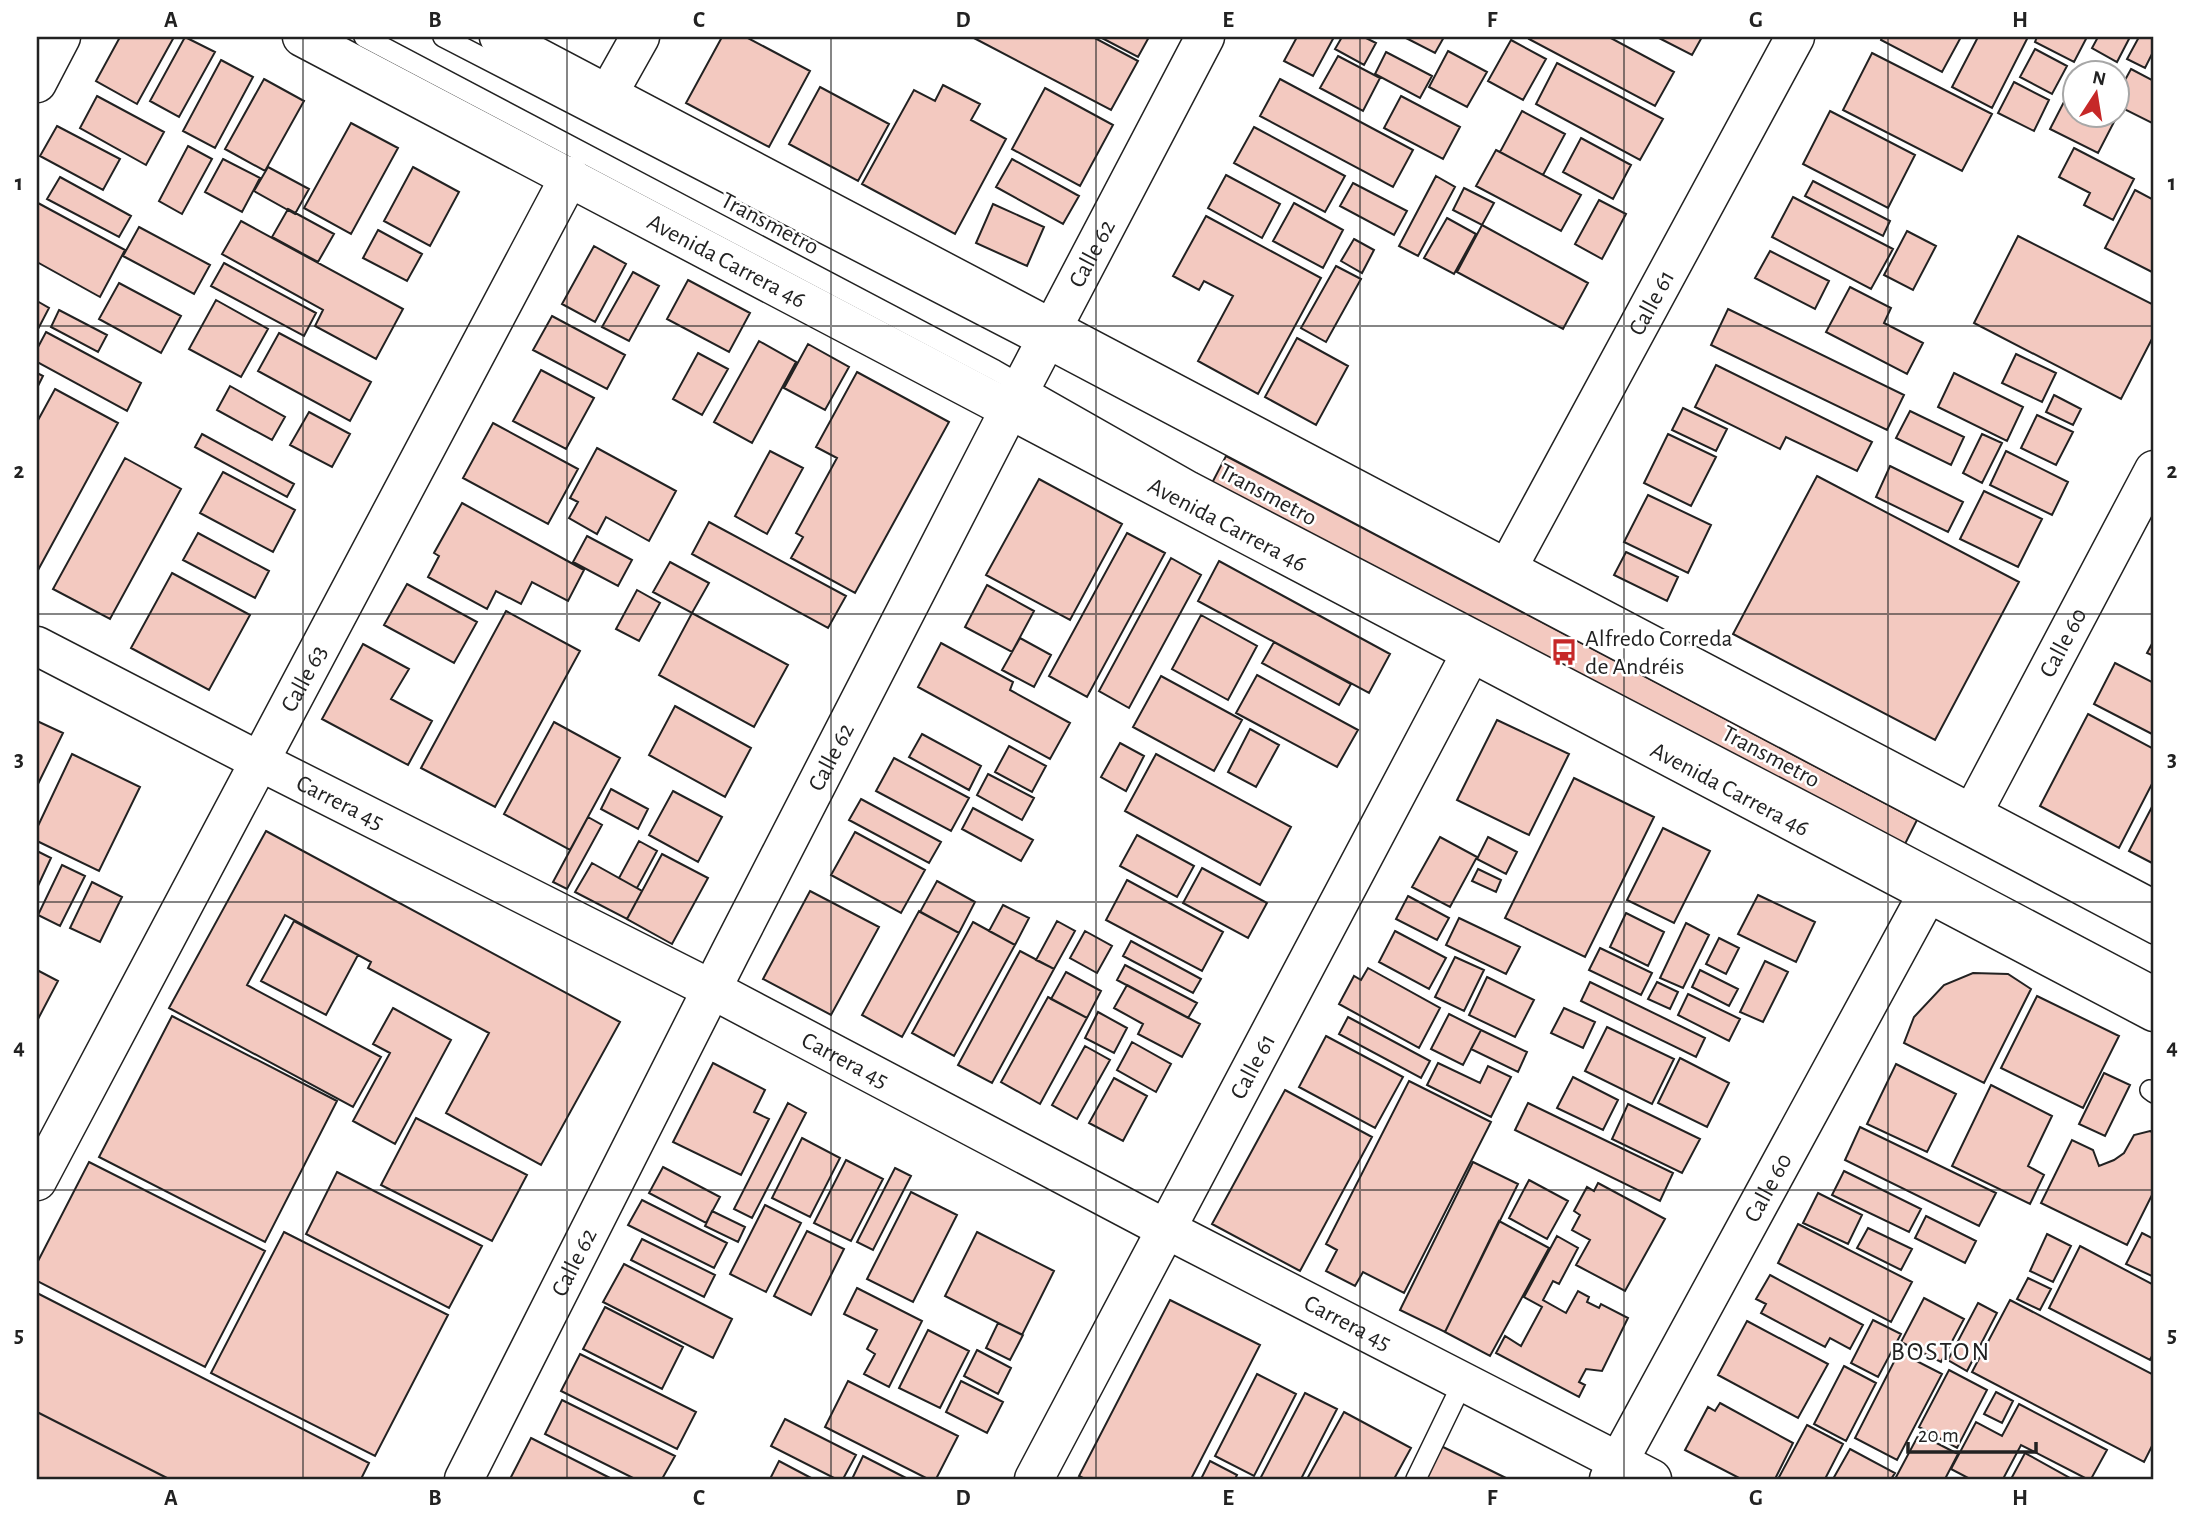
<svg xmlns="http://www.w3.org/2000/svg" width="2191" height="1516" viewBox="0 0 2191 1516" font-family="'Alegreya Sans',sans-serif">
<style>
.building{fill:#f3c9c0;stroke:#222;stroke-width:2}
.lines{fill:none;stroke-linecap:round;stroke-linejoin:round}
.lane-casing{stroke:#222;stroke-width:22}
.street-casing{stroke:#222;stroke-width:41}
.secondary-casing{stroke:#222;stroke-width:41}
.primary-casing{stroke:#222;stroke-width:41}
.lane{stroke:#fff;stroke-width:19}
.street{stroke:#fff;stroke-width:38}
.secondary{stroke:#fff;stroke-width:38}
.primary{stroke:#fff;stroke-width:38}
.grid{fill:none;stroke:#222;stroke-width:2;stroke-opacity:0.55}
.labels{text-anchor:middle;stroke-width:5;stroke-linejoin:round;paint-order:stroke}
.street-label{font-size:24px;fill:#222;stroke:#fff}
.poi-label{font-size:24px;fill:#222;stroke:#fff;text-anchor:start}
.neighbourhood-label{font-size:26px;letter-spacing:2px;fill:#222;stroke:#fff}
.neatline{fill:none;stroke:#222;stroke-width:2.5}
.grid-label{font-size:23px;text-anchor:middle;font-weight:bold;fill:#222}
</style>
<rect width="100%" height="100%" fill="#fff"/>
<path class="building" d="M120,37h54l-37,67 -41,-23z
M185,37l30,15 -36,65 -29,-16z
M722,37h24l64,34 -41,76 -83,-44z
M972,37h121l45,24 -27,49z
M1100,37h49l-11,20z
M1297,37h37l-21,39 -29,-15z
M1342,37h22l12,6 -12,22 -29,-16z
M1404,37h40l-9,16z
M1530,37h79l65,35 -19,34 -126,-67z
M1657,37h45l-10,18z
M1882,37h79l-19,35 -61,-32z
M1978,37h50l-36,71 -40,-21z
M2037,37h50l-13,25 -39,-20z
M2098,37h32l-13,25 -25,-14z
M2139,37h15v13l-9,18 -18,-9z
M1511,40l35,19 -23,41 -35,-19z
M2035,49l32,17 -15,28 -32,-17z
M1448,51l39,21 -20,35 -38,-20z
M1386,52l46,24 -12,22 -45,-24z
M1872,53l120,61 -30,57 -119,-61z
M1338,56l42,22 -17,33 -43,-23z
M221,60l32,17 -38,71 -32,-17z
M1557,63l106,56 -23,41 -104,-56z
M2131,69l23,12v43l-36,-18v-13z
M264,79l40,22 -39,70 -40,-22z
M1280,79l133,71 -20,37 -133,-71z
M2014,82l35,18 -15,31 -36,-18z
M943,85l37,19 -9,16 35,19 -51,95 -93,-50 52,-94 21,11z
M820,87l69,37 -31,57 -69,-37z
M1045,88l68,37 -33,61 -68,-37z
M97,96l67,36 -18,33 -66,-37z
M1401,96l59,31 -17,32 -59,-31z
M2067,96l9,4v16h30l9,4 -17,33 -48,-24z
M1522,111l43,23 -22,41 -43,-23z
M1830,111l85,44 -27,53 -85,-44z
M351,123l47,25 -47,86 -47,-26z
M57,126l63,33 -17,31 -63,-34z
M1254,127l91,49 -20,36 -91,-49z
M1581,138l50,27 -18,34 -50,-27z
M188,146l24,13 -30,55 -23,-13z
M2074,148l60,31 -21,41 -29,-15 6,-12 -31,-16z
M1496,150l85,45 -20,36 -85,-45z
M223,159l37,19 -18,34 -37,-20z
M1012,159l67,37 -16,28 -67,-37z
M268,167l41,22 -14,25 -41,-23z
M413,167l46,25 -29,54 -46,-25z
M1226,175l54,29 -18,34 -54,-30z
M1436,176l19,11 -37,69 -19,-10z
M60,177l71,39 -12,21 -72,-38z
M1813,181l77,40 -7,15 -78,-40z
M1353,183l54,28 -13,24 -54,-29z
M1464,188l30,15 -12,22 -29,-15z
M2135,190l19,10v73l-49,-25z
M1793,197l100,52 -22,40 -99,-52z
M1599,200l27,14 -24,45 -27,-15z
M38,203l87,47 -25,47 -63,-35z
M1294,203l49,27 -20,38 -50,-27z
M993,204l51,23 -17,39 -51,-23z
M288,209l46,25 -16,28 -46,-25z
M1206,216l115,62 -63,116 -60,-33 35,-65 -29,-15 -5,9 -26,-14z
M1447,218l29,16 -22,40 -30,-16z
M241,221l162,88 -27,50 -61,-33 8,-16 -101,-56z
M1482,225l106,58 -25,46 -106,-57z
M139,227l71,38 -16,29 -71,-38z
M378,230l44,24 -15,27 -44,-23z
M1907,231l29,15 -23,44 -29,-15z
M2018,236l136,69v30l-33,64 -147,-76z
M1354,239l20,11 -12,23 -21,-12z
M594,246l32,18 -31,58 -33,-18z
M1770,251l59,30 -14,28 -60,-31z
M224,263l92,50 -12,23 -93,-50z
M1336,266l25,13 -35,63 -25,-14z
M633,272l26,14 -30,55 -27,-14z
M688,280l62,33 -21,39 -62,-33z
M119,283l62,33 -20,37 -62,-34z
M1850,287l41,21 -7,15 39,20 -16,31 -81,-42z
M216,300l52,29 -27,48 -52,-28z
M37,301l12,7 -12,23z
M1728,309l176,86 -17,35 -176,-85z
M59,310l48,25 -9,17 -47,-25z
M552,316l73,39 -18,34 -74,-39z
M46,332l95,51 -14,28 -90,-49v-13z
M279,333l92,49 -21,39 -92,-50z
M1297,338l51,28 -32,59 -51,-28z
M759,341l37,21 -44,81 -38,-21z
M808,344l41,23 -24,43 -41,-22z
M698,353l30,16 -26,46 -29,-16z
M2016,354l40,19 -14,29 -40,-19z
M1716,365l156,77 -15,29 -71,-34 -6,12 -85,-42z
M541,370l53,28 -28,51 -53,-28z
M857,372l92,50 -94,171 -64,-35 12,-21 -7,-4 41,-75 -21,-11z
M37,373l6,3 -6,12z
M1954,373l69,34 -16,34 -69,-34z
M230,386l55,31 -13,23 -55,-30z
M55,389l63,34 -81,149v-150z
M2054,395l27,14 -8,16 -27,-13z
M1683,408l44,21 -11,22 -44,-21z
M1910,411l54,26 -13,28 -55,-27z
M309,412l41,22 -18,33 -42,-22z
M2037,415l36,17 -17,33 -35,-17z
M493,423l85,46 -30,55 -85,-46z
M202,434l92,50 -7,13 -92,-50z
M1668,434l48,23 -25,49 -47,-23z
M1982,434l20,9 -20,40 -19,-10z
M597,448l79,43 -27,50 -43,-24 -9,17 -28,-16 9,-16 -8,-4z
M770,451l33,17 -36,66 -32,-18z
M2006,451l62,31 -16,33 -62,-30z
M1226,456l691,364 -14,28 -691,-365z
M125,458l56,31 -71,130 -57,-30z
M1890,466l73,36 -15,30 -72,-35z
M223,472l72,38 -22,42 -73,-39z
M1817,476l202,106 -84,158 -202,-106z
M1039,479l83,45 -52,96 -84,-45z
M1984,491l58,28 -24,48 -58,-28z
M1648,495l63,30 -23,48 -64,-31z
M462,503l122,67 -16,31 -36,-19 -11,22 -25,-13 -9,18 -59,-32 11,-21 -5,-3z
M709,522l137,74 -18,32 -136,-74z
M198,533l71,38 -14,27 -72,-38z
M1127,533l38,20 -78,144 -38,-21z
M587,536l45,24 -14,26 -45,-24z
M1626,552l52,25 -11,24 -53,-26z
M1171,558l30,17 -72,133 -30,-17z
M1219,561l171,93 -21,39 -171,-92z
M670,562l39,21 -17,30 -39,-21z
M172,573l78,42 -41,75 -78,-42z
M407,584l70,38 -23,41 -70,-38z
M987,585l47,26 -22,41 -47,-25z
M637,590l23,13 -21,38 -23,-12z
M506,611l74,40 -85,156 -74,-39z
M692,613l96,52 -34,62 -95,-52z
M1201,615l56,31 -29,54 -56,-31z
M1020,638l31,17 -17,32 -32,-17z
M2154,640v16l-7,-3z
M1274,642l77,42 -12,21 -77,-42z
M941,643l72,39 -3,8 60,33 -20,36 -132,-72z
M363,644l46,25 -18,30 41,22 -24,44 -86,-46z
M2115,663l39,20v52l-60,-31z
M1257,675l101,55 -21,37 -101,-54z
M1161,676l81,44 -28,51 -81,-44z
M675,706l76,42 -26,49 -76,-42z
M2088,714l66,35v31l-35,68 -79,-42z
M1497,720l72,34 -40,81 -72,-35z
M37,721l26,12 -26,53z
M554,722l66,36 -50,92 -66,-36z
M1250,729l29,16 -23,42 -28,-15z
M922,734l59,32 -12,24 -60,-33z
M1120,743l24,13 -18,35 -25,-14z
M1009,746l37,20 -14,26 -37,-20z
M72,754l68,33 -41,84 -62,-30v-13z
M1156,754l135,73 -31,58 -135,-74z
M894,758l75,40 -18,33 -75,-40z
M988,774l46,24 -12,22 -45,-25z
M1574,778l80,39 -69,140 -80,-39z
M611,789l37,20 -10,20 -37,-20z
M673,791l49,26 -24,45 -49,-27z
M861,799l80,43 -12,21 -80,-43z
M2154,803v61l-25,-13z
M973,808l60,32 -12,21 -59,-32z
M588,817l14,8 -35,64 -14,-7z
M1663,828l47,23 -36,72 -47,-23z
M266,831l354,191 -79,143 -95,-52 43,-80 -121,-65 3,-6 -86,-47 -38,70 134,72 -28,50 -184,-99z
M855,832l70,38 -24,43 -70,-38z
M1137,835l57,31 -17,31 -57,-31z
M1440,837l37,20 -27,50 -38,-20z
M1488,837l29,15 -11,22 -29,-15z
M639,841l18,10 -20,37 -18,-10z
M37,851l14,7 -14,30z
M662,854l46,24 -36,66 -45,-25z
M592,863l50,28 -15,28 -52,-27z
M62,865l23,11 -25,50 -22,-11z
M1202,868l65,35 -19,35 -65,-35z
M1478,869l23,11 -5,12 -24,-11z
M1127,880l96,52 -21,39 -96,-51z
M937,881l38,21 -16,31 -39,-21z
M92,882l30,15 -22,45 -30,-14z
M810,891l69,36 -48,88 -68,-36z
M1758,895l57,27 -19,40 -58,-28z
M1408,896l41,22 -12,22 -41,-21z
M1003,905l26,13 -14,27 -26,-14z
M919,911l40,22 -57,104 -40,-22z
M1626,913l38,19 -16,34 -38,-19z
M1459,918l61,29 -14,27 -60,-29z
M294,921l64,34 -32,60 -65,-34z
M1057,921l18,10 -21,38 -18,-9z
M973,922l42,23 -61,111 -42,-23z
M1686,923l23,12 -26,53 -23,-10z
M1085,931l27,15 -15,27 -27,-15z
M1395,931l51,27 -17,31 -50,-27z
M1719,938l20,10 -13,26 -20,-10z
M1131,941l70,38 -8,14 -70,-37z
M1600,948l52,25 -11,22 -52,-25z
M1020,951l34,18 -62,114 -34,-18z
M1455,957l29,13 -20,41 -29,-14z
M1765,961l23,11 -25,50 -23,-10z
M1125,965l72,38 -9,15 -71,-38z
M1368,968l72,40 -21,40 -80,-44 15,-28 7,4z
M37,970l21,11 -21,40z
M1700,970l38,19 -9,17 -37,-19z
M1066,972l35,19 -14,27 -36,-19z
M1973,973l35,1 23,15 -47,94 -80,-40 10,-26 30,-32z
M1487,977l47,23 -19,37 -46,-22z
M1590,982l115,56 -9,19 -115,-56z
M1657,982l21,10 -8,17 -22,-10z
M1127,985l73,39 -18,33 -44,-23 5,-10 -29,-16z
M1688,994l52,25 -11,22 -51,-26z
M2037,996l82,40 -36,72 -82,-40z
M1048,997l39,21 -47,86 -39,-22z
M393,1008l58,32 -56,104 -42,-23 37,-68 -17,-9z
M1564,1008l31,14 -12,26 -32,-15z
M1098,1012l29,16 -13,25 -29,-15z
M1449,1014l32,16 -18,35 -32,-16z
M172,1016l165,85 -72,141 -166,-85z
M1348,1017l82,44 -9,17 -82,-44z
M1607,1027l67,32 -22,45 -67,-33z
M1481,1030l46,22 -9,20 -47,-23z
M1326,1036l77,41 -28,51 -76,-41z
M1132,1042l39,22 -15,28 -39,-22z
M1085,1046l25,14 -33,59 -25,-14z
M1680,1058l49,25 -22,44 -49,-24z
M713,1063l52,27 -11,22 15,7 -28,56 -68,-33z
M1438,1063l42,20 8,-17 23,11 -20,40 -64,-32z
M1896,1064l60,30 -29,58 -60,-28z
M2104,1073l26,12 -25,51 -26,-12z
M1573,1077l45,23 -15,30 -46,-22z
M1114,1078l33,18 -24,45 -34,-18z
M1409,1081l82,41 -87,171 -41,-21 -8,14 -29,-15 11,-21 -11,-6z
M1991,1085l61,31 -24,50 16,9 -14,29 -78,-38z
M1285,1090l87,47 -72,134 -88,-47z
M788,1103l18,10 -54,105 -18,-9z
M1528,1103l145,70 -13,28 -145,-71z
M1628,1104l72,35 -18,34 -70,-34z
M416,1118l111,57 -35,66 -111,-56z
M1860,1127l136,66 -17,33 -134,-66z
M2150,1131l4,2v58l-27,54 -86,-42 31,-63 21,10 6,16 15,-6 10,-7 10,-18z
M802,1138l38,20 -30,59 -38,-19z
M846,1160l37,19 -32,62 -37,-18z
M89,1162l176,89 -60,116 -168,-86v-18z
M1473,1162l45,22 -73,148 -45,-22z
M663,1167l57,30 -14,26 -57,-30z
M895,1168l16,8 -38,74 -16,-8z
M1844,1171l77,38 -12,23 -77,-37z
M337,1172l145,74 -33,62 -143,-74z
M1529,1180l39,21 -21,38 -38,-21z
M1598,1183l67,36 -40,72 -49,-26 14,-25 -18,-10 8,-15 -6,-4 13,-24 7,4z
M911,1192l46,23 -44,87 -46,-23z
M1818,1193l44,22 -14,29 -45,-21z
M642,1200l85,43 -13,25 -86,-43z
M765,1205l36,18 -35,69 -36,-18z
M712,1211l33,16 -7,15 -33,-16z
M1926,1216l50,25 -11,22 -50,-25z
M1499,1221l50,27 -59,108 -45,-24z
M1798,1224l114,58 -21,40 -113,-59z
M1868,1228l44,21 -11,21 -44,-22z
M807,1231l37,18 -33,66 -37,-19z
M284,1232l164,83 -73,141 -164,-83z
M977,1232l77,39 -32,64 -77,-39z
M2142,1233l12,6v38l-28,-13z
M2047,1234l24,12 -18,36 -23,-11z
M1557,1236l21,12 -19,36 -6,-3 -10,19 23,13 12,-22 11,6 -2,5 12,6 2,-4 27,14 -26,53 -16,-2 -7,13 6,3 -6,12 -83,-44 9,-17 16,10 21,-39 -18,-10z
M642,1239l73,36 -11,22 -73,-37z
M2080,1246l74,39v67l-4,8 -101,-52z
M624,1264l108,55 -19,39 -110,-56z
M1770,1275l93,50 -13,24 -20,-11 -5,9 -64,-34 5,-9 -10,-5z
M2028,1278l23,11 -11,21 -23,-11z
M857,1288l65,33 -33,66 -25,-13 11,-20 -8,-5 10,-19 -33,-16z
M37,1293l332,170 -8,16h-192l-132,-67z
M1924,1298l40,21 -23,43 -40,-20z
M1170,1300l90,45 -69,134h-106l-6,-3z
M2010,1300l144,75v67l-10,20 -172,-90z
M1978,1303l19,10 -30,58 -19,-11z
M605,1307l78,40 -21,42 -79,-40z
M1873,1320l28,14 -23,43 -27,-14z
M1747,1321l81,43 -30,54 -80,-43z
M998,1323l25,12 -13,25 -24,-12z
M928,1330l41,21 -29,57 -41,-20z
M977,1350l34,18 -13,26 -34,-18z
M1899,1352l43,22 -45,86 -42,-22z
M580,1354l116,58 -19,37 -116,-58z
M1844,1366l32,17 -30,58 -32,-17z
M1949,1370l38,20 -30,58 -38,-21z
M1257,1374l39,20 -42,82 -39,-20z
M848,1381l110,55 -22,43h-8l-103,-52z
M961,1381l42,21 -16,31 -41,-21z
M1996,1392l17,9 -11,22 -18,-9z
M1305,1393l32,16 -36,70h-41z
M562,1400l113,56 -13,23h-27l-90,-45z
M1720,1403l73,40 -18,36h-34l-56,-29 23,-43 7,4z
M2019,1404l88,46 -16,29h-4l-66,-34 -18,34h-33l-19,-10 25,-47 26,14z
M37,1412l132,67h-132z
M1344,1412l67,36 -17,31h-87z
M785,1419l71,36 -13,24h-7l-65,-33z
M1807,1425l36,19 -18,35h-47z
M1919,1434l39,20 -13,25h-50z
M531,1438l81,41h-102z
M1441,1446l67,33h-84z
M1850,1449l45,24 -4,6h-58z
M2025,1453l47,26h-61z
M863,1456l45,23h-56z
M779,1461l34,18h-43z
M1210,1461l27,14 -2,4h-34z"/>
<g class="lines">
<defs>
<path id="lane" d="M364,37l631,333 197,112 644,336 318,168
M443,37l600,310 1111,587
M2150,1090l4,3
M1416,1479l47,-97"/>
<g id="street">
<path d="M37,83l24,-46"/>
<path d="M608,94l32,-57"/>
<path id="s1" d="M1507,569l288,-532"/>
<path id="s2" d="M37,646l222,115 452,228 455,240 486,250"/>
<path id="s3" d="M1972,814l182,-344"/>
<path id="s4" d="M37,1181l533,-1005"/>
<path id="s5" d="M464,1479l266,-526 271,-527 204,-389"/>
<path id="s6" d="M1609,1479l319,-586"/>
</g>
<g id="secondary">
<path id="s7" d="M1034,1479l437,-826"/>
</g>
<g id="primary">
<path id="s8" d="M302,37l1852,975"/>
<path d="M499,37l1655,873"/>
</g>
</defs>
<use href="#lane" class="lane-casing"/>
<use href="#street" class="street-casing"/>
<use href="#secondary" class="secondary-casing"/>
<use href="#primary" class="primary-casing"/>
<use href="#lane" class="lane"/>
<use href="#street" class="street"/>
<use href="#secondary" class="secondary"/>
<use href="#primary" class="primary"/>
</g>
<path class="grid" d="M303,37v1442M567,37v1442M831,37v1442M1096,37v1442M1360,37v1442M1624,37v1442M1888,37v1442M37,326h2117M37,614h2117M37,902h2117M37,1190h2117"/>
<defs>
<symbol id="bus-bare" viewBox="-9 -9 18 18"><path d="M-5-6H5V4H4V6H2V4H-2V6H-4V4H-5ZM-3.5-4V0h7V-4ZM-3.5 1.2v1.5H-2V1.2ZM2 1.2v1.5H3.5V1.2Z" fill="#c62828" stroke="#fff" stroke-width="2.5" paint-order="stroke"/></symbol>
</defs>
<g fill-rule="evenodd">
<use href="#bus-bare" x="1545" y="633" width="38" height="38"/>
</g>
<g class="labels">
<g class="street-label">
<text transform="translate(770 223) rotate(28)" y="8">Transmetro</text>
<text dy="8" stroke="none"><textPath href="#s5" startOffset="1377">Calle 62</textPath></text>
<text dy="8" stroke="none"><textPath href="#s8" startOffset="480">Avenida Carrera 46</textPath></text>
<text dy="8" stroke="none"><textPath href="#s1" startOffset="303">Calle 61</textPath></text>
<text transform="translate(1268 494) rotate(28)" y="8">Transmetro</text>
<text dy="8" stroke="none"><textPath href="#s8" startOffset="1046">Avenida Carrera 46</textPath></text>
<text dy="8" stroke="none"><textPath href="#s3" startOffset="194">Calle 60</textPath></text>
<text dy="8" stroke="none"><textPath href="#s4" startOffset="569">Calle 63</textPath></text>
<text dy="8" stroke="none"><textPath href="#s5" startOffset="810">Calle 62</textPath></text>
<text transform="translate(1771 756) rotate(28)" y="8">Transmetro</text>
<text dy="8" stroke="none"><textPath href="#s8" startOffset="1614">Avenida Carrera 46</textPath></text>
<text dy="8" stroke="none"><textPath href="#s2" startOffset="341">Carrera 45</textPath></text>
<text dy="8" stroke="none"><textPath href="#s2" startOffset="908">Carrera 45</textPath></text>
<text dy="8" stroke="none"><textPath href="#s7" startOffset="467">Calle 61</textPath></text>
<text dy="8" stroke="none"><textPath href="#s6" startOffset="332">Calle 60</textPath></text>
<text dy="8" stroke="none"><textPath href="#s5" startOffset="243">Calle 62</textPath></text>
<text dy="8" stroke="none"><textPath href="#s2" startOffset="1475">Carrera 45</textPath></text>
</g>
<g class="poi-label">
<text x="1585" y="646">Alfredo Correda<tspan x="1585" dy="28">de Andréis</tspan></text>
</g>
<g class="neighbourhood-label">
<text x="1941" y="1360">BOSTON</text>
</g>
</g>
<rect width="2191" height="1516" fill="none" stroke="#ffffff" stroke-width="77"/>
<g transform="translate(2096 94) rotate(12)"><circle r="33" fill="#ffffff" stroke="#a7a7a7" stroke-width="2"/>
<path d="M0-5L12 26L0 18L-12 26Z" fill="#c62828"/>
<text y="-10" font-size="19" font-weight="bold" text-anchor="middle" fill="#222222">N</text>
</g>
<path d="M1908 1442v10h128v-10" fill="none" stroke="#222222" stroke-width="3.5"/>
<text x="1918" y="1442" font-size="21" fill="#222222" stroke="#ffffff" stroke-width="5" paint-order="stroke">20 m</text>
<rect x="38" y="38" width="2114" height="1440" class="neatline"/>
<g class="grid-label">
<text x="171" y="27">A</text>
<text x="435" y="27">B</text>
<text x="699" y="27">C</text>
<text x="963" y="27">D</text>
<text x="1228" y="27">E</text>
<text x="1492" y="27">F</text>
<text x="1756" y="27">G</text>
<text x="2020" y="27">H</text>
<text x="19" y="190">1</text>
<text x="2172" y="190">1</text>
<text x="19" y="478">2</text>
<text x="2172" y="478">2</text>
<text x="19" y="766">3</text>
<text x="2172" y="766">3</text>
<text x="19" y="1054">4</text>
<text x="2172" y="1054">4</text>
<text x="19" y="1342">5</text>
<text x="2172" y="1342">5</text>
<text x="171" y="1505">A</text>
<text x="435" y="1505">B</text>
<text x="699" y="1505">C</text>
<text x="963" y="1505">D</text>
<text x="1228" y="1505">E</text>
<text x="1492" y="1505">F</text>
<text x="1756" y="1505">G</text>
<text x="2020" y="1505">H</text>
</g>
</svg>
